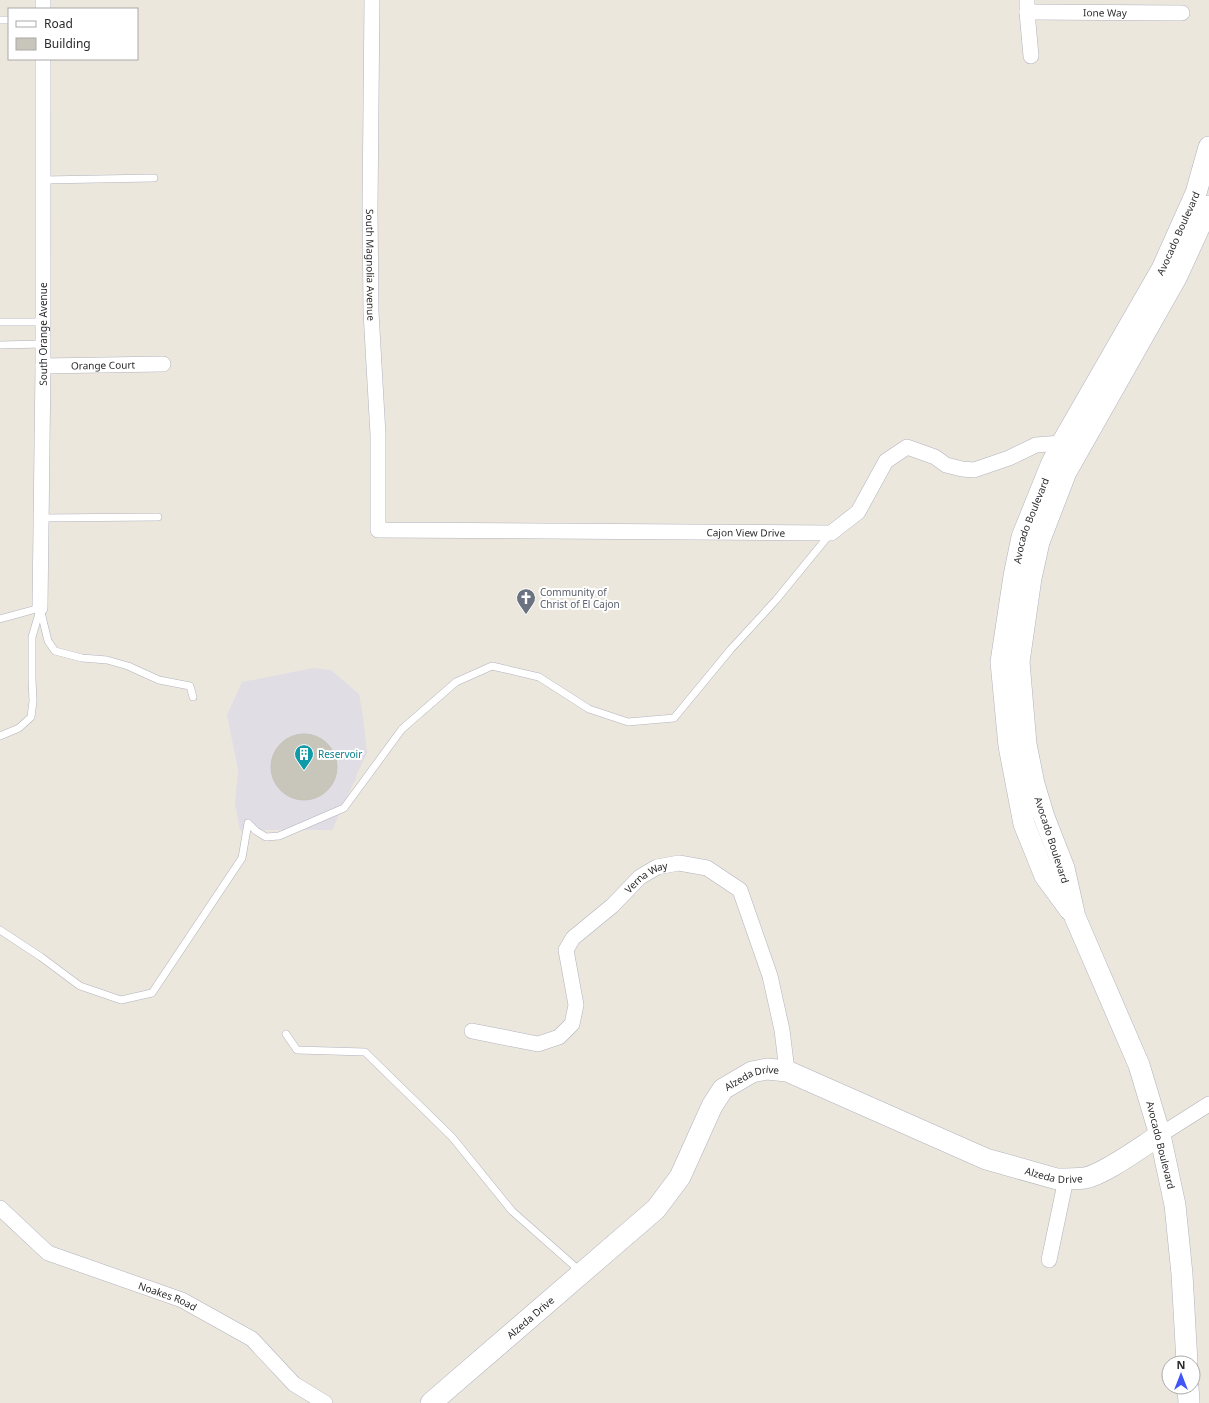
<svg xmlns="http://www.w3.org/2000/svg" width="1209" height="1403" viewBox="0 0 1209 1403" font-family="'Noto Sans',sans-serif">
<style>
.industrial{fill:#e0dde5}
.building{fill:#c8c5bb;stroke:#c7c3b7}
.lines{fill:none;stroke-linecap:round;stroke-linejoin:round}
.lane-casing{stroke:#b1b2be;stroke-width:8}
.street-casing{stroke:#b1b2be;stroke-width:16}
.secondary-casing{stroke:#b1b2be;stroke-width:22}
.lane{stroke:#fff;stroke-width:7}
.street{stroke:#fff;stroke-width:15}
.secondary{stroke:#fff;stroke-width:21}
.labels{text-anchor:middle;stroke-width:4;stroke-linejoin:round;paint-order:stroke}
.street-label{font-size:10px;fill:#2b2b2b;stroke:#fff}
.worship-label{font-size:10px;fill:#5b616d;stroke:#fff;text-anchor:start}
.culture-label{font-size:10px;fill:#0d838f;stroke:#fff;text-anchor:start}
</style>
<rect width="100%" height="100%" fill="#ece7dd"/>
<path class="industrial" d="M313,668l18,2 28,24 4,22 4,37 -11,23v4l-2,2 -22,48h-92l-5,-26 3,-34 -11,-55 15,-33z"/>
<path class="building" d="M271 767a33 33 0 1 1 66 0a33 33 0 1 1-66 0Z"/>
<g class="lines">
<defs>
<path id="lane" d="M0,20h9
M43,180l111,-2
M0,322h43
M0,345l43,-1
M41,518l117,-1
M40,608l8,33 7,10 27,7 25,2 21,6 31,14 31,6 3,11
M0,619l40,-11
M0,736l19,-8 12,-11 2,-16 -1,-22v-42l8,-27
M0,930l41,27 39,29 41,14 31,-7 90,-135 6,-35 8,8 10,6 13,-1 65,-28 58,-79 54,-47 36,-16 47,11 50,32 39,13 46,-4 57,-69 45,-49 54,-66
M286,1034l11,16 68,2 87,85 60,74 68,60"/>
<g id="street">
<path id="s1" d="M372,0l-2,209 1,103 7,123v95l453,3 27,-21 28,-51 21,-14 28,10 11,8 16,4 12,1 35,-12 27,-13 26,-2"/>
<path d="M1027,0v12l4,44"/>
<path d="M43,9v-9"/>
<path id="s2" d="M1027,12l155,1"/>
<path id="s3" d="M43,366l120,-2"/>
<path id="s4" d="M40,608l3,-242v-307"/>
<path id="s5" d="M472,1031l66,13 21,-7 13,-13 4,-19 -10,-55 7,-12 39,-32 28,-29 17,-10 22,-4 28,5 33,22 30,86 12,54 5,41"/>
<path d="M1160,1135l49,-31"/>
<path id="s6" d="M0,1208l48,45 134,47 70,39 42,45 31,19"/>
<path d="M1049,1260l17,-81"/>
</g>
<g id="secondary">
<path id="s7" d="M1070,910l-25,-34 -21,-52 -15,-78 -8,-84 13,-86 8,-39 29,-72 11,-22 100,-174 34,-76 13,-46"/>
<path d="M1187,1363l-5,-89 -7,-69 -15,-70 -21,-70 -64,-148 -11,-49 -20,-51 -10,-33 -8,-40 -7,-82 12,-84 8,-36 27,-70 111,-196 32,-70"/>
<path d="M1188,1387l1,16"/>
<path id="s8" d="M431,1403l225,-194 24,-32 32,-71 11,-17 29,-17 15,-3 20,2 199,88 71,20c9,0 18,0 28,-1 20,-4 56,-31 75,-43"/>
</g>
</defs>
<use href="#lane" class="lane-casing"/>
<use href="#street" class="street-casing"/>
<use href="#secondary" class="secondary-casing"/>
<use href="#lane" class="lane"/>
<use href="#street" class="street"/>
<use href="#secondary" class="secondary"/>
</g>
<defs>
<symbol id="church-pin" viewBox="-11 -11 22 30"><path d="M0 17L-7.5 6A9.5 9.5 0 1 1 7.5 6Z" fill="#6b7280" stroke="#fff"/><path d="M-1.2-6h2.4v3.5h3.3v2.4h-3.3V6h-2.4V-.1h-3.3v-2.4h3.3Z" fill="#fff"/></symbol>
<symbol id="building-pin" viewBox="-11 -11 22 30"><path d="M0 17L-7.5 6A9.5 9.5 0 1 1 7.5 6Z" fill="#0f9aa8" stroke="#fff"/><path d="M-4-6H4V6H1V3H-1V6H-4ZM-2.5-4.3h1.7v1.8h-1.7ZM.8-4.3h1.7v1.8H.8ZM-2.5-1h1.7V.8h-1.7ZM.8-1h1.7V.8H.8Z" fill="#fff"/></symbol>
</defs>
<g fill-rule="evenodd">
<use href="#church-pin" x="515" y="587" width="22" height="30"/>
<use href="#building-pin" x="293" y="743" width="22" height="30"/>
</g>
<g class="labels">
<g class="street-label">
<text dy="4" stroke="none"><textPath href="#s2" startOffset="78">Ione Way</textPath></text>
<text dy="4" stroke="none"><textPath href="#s7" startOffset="731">Avocado Boulevard</textPath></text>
<text dy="4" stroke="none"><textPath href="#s1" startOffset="265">South Magnolia Avenue</textPath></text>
<text dy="4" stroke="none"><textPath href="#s4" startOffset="274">South Orange Avenue</textPath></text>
<text dy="4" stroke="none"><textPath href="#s3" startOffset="60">Orange Court</textPath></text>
<text dy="4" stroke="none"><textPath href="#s7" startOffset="407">Avocado Boulevard</textPath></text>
<text dy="4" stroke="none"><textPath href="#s1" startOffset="898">Cajon View Drive</textPath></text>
<text transform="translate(1052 840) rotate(72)" y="4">Avocado Boulevard</text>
<text dy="4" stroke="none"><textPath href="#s5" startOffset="293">Verna Way</textPath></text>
<text dy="4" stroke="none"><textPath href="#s8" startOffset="467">Alzeda Drive</textPath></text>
<text transform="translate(1161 1145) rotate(76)" y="4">Avocado Boulevard</text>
<text dy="4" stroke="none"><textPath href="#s8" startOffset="792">Alzeda Drive</textPath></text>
<text dy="4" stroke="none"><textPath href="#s6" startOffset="193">Noakes Road</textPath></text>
<text dy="4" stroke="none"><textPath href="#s8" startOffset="131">Alzeda Drive</textPath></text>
</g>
<g class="worship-label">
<text x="540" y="596">Community of<tspan x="540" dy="12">Christ of El Cajon</tspan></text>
</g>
<g class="culture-label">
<text x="318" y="758">Reservoir</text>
</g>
</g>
<rect x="8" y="8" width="130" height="52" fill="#ffffff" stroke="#aaaaaa"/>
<rect x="16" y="21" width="20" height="6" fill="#ffffff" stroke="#aaaaaa"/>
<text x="44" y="28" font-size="12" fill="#2b2b2b">Road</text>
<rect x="16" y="38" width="20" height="12" fill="#c8c5bb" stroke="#aaaaaa"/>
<text x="44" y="48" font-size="12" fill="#2b2b2b">Building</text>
<g transform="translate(1181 1375)"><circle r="19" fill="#ffffff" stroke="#aaaaaa"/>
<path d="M0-3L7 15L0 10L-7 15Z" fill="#4154f5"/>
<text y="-6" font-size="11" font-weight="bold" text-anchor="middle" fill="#2b2b2b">N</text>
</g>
</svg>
